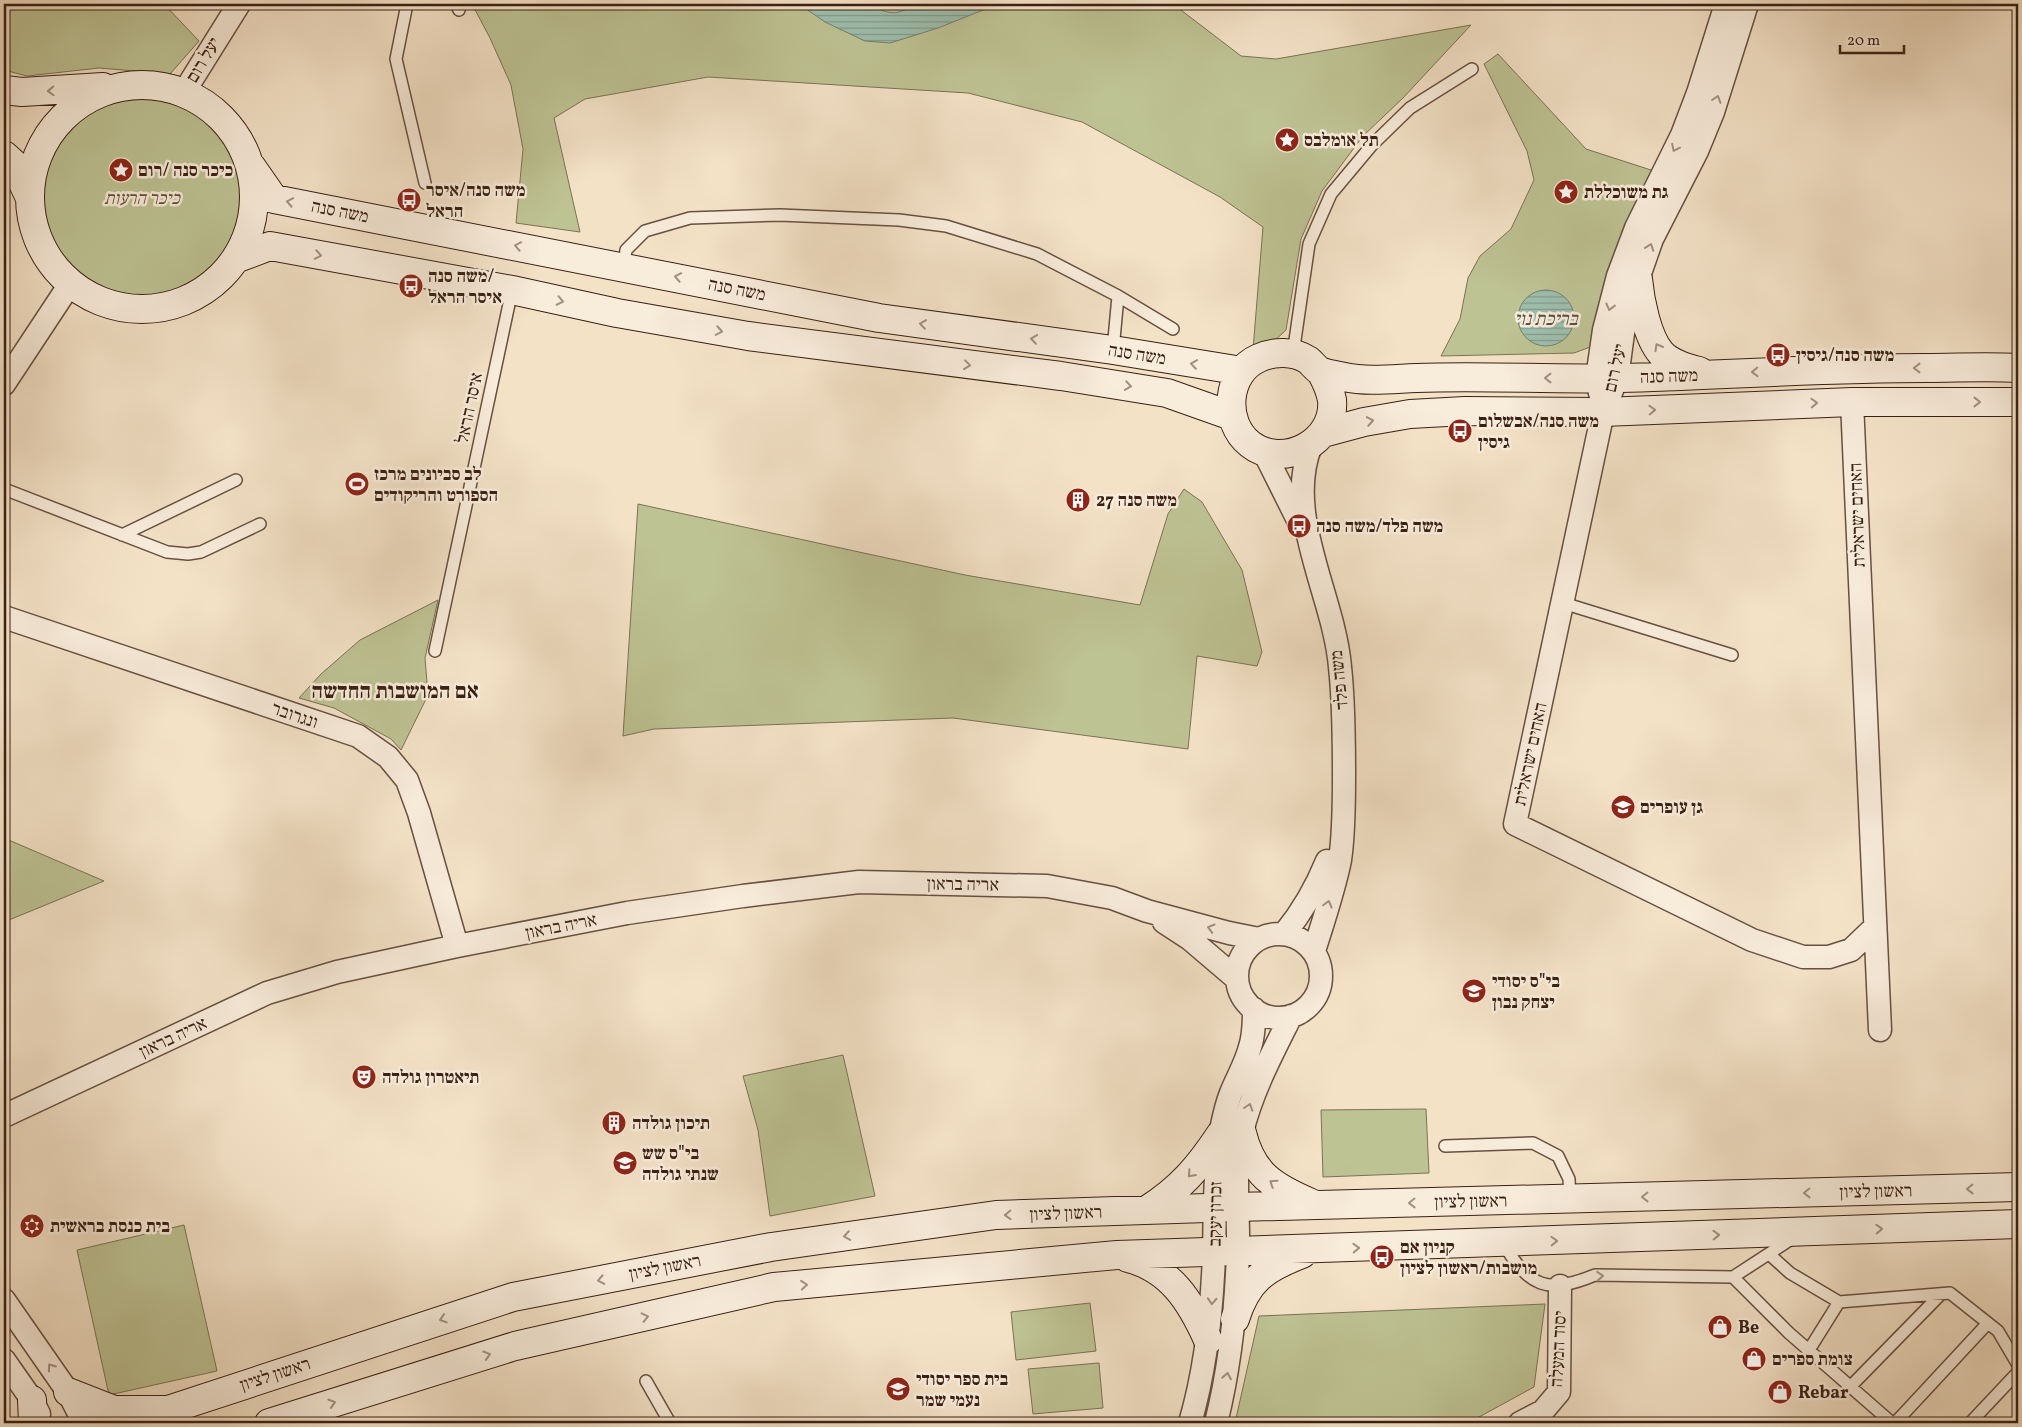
<svg xmlns="http://www.w3.org/2000/svg" width="2022" height="1427" viewBox="0 0 2022 1427" font-family="Vollkorn,'Frank Ruhl Libre',serif">
<style>
.green{fill:#bec394;stroke:#7c7254}
.water{fill:url(#water-rules);stroke:#767f70}
.lines{fill:none;stroke-linecap:round;stroke-linejoin:round}
.lane-casing{stroke:#685041;stroke-width:14}
.street-casing{stroke:#685041;stroke-width:25}
.secondary-casing{stroke:#3a2014;stroke-width:30}
.lane{stroke:#f8ecdb;stroke-width:11}
.street{stroke:#f8ecdb;stroke-width:22}
.secondary{stroke:#f8ecdb;stroke-width:28}
.oneway{stroke:#a29081}
.labels{text-anchor:middle;stroke-width:5;stroke-linejoin:round;paint-order:stroke}
.street-label{font-size:18px;fill:#3a2014;stroke:#f8ecdb}
.poi-label{font-size:18px;font-weight:bold;fill:#3a2014;stroke:#f8ecdb;text-anchor:start}
.park-label{font-size:18px;font-style:italic;fill:#62513a;stroke:#f8ecdb}
.water-label{font-size:19px;font-style:italic;fill:#585042;stroke:#f8ecdb}
.district-label{font-size:22px;font-weight:bold;fill:#3a2014;stroke:#f8ecdb}
</style>
<defs>
<pattern id="water-rules" width="6" height="5" patternUnits="userSpaceOnUse" patternTransform="scale(1.25)"><rect width="6" height="5" fill="#9ebfae"/><path d="M0 2.5h6" fill="none" stroke="#829b8c"/></pattern>
</defs>
<rect width="100%" height="100%" fill="#f4e2c7"/>
<filter id="stains"><feTurbulence type="fractalNoise" baseFrequency=".004" numOctaves="4"/><feColorMatrix values="0 0 0 0 .2 0 0 0 0 .09 0 0 0 0 .02 0 0 0 .5 -.17"/></filter>
<radialGradient id="worn" r=".72"><stop offset=".6" stop-color="#630" stop-opacity="0"/><stop offset="1" stop-color="#630" stop-opacity=".3"/></radialGradient>
<path class="green" d="M4,4h160l35,37 -29,33 -71,-6 -72,8 -23,-6z
M472,4h701l68,52 35,3 195,-34 -68,73 -40,38 -41,55 -21,48 -15,91 -34,32 11,-135 -43,-30 -138,-75 -114,-29 -260,-16 -123,22 -31,19 26,114 -64,-9 7,-74 -12,-64 -21,-47z
M1498,54l88,95 68,22 -61,175 -19,7 -133,3 19,-37 8,-41 12,-22 31,-27 23,-49 -7,-29 -43,-87z
M43 197a99 99 0 1 1 198 0a99 99 0 1 1-198 0Z
M1184,489l18,13 40,68 20,82 -5,14 -60,-10 -9,93 -235,-31 -299,11 -31,7 15,-232 327,71 175,30 28,-91z
M438,600l-13,58 3,37 -27,55 -10,-11 -57,-31 -35,-10 22,-24 39,-34z
M4,838l100,43 -100,41z
M843,1055l32,141 -105,20 -12,-86 -15,-54z
M1426,1109l3,64 -106,4 -2,-67z
M184,1225l33,146 -108,24 -32,-145z
M1090,1303l6,48 -80,9 -5,-48z
M1545,1304l-11,83 -66,36h-233l24,-107z
M1099,1363l4,45 -70,6 -5,-45z"/>
<path class="water" d="M799,4h74c11,11 28,12 40,0h78l-3,4 -50,20 -48,15 -25,-2 -40,-19z
M1518 318a28 28 0 1 1 56 0a28 28 0 1 1-56 0Z"/>
<g class="lines">
<defs>
<path id="lane" d="M407,4l-11,55 29,124
M456,4l3,6
M624,267l2,-17 19,-19 45,-13 90,-3 119,5 47,6 91,28 81,42 55,33
M1113,350l5,-54
M1293,354l16,-110 22,-50 41,-49 38,-37 62,-39
M4,489l163,63 21,2 13,-2 59,-28
M122,535l114,-55
M1563,603l169,52
M435,651l77,-361
M1445,1146l88,-3 25,13 11,23 1,20
M1503,1243c26,44 44,52 92,32l138,2 60,-39
M1769,1254l21,19 49,29 111,-9 48,38 20,34
M1733,1277l56,56 103,90
M1809,1350l30,-48
M646,1381l24,42
M1850,1387l91,-93
M1895,1423l93,-100
M1970,1423l48,-51"/>
<path id="street" d="M1747,4l-34,108 -16,39 -45,88 -14,40 -15,54 -6,45 -14,34 -88,412 237,116 51,17h26l22,-7 23,-22
M184,92l55,-88
M4,384l66,-100
M1600,393l-3,-15 7,-48 14,-54 18,-48 46,-93 16,-42 28,-89
M1852,402l28,628
M1311,445c-28,70 23,150 29,222 4,36 4,73 4,110 0,27 0,56 -4,83 -6,30 -17,62 -26,91
M1264,452l36,72
M4,617l354,119 30,21 19,23 12,33 38,133
M1164,922l26,17 47,40
M1237 976a42 42 0 1 1 84 0a42 42 0 1 1-84 0Z
M1284,934c19,-23 32,-46 43,-73
M4,1116l263,-123 70,-21 120,-26 170,-33 116,-17 116,-14 188,4 65,12 35,13 82,22 30,6
M4,1300l64,92 16,31
M4,1360l28,40 7,14
M1190,1423c16,-55 22,-111 24,-169 1,-38 0,-75 5,-113 3,-17 6,-33 12,-48 6,-15 15,-30 19,-46 4,-12 4,-25 4,-38
M1216,1423c14,-56 20,-112 22,-170 1,-40 -5,-81 4,-121 10,-41 30,-78 49,-116
M1520,1423l23,-12 16,-19 1,-106"/>
<path id="secondary" d="M30 197a112 112 0 1 1 224 0a112 112 0 1 1-224 0Z
M4,90l18,2 81,-5
M4,155l10,9 15,32
M251,166l23,33 605,119 234,32 129,21
M238,258l32,-12 242,44 105,23 131,23 313,40 106,17 65,23
M1638,279c2,21 9,58 23,74 10,11 25,15 38,18
M1321,372c5,9 9,17 11,28 4,42 -49,70 -82,44 -28,-22 -24,-72 9,-86 15,-7 35,-7 49,2 4,3 7,8 12,11 6,3 17,4 24,6 23,5 48,2 72,1 68,-3 136,2 204,0 102,-3 204,-10 306,-10 31,0 62,-2 92,0
M1323,433l41,-11 46,-8 55,-3 138,1 249,-10h166
M1242,1133c10,41 31,54 69,70
M1147,1210c33,-21 52,-43 73,-75
M1128,1258c43,11 63,44 80,82
M1235,1319c12,-39 30,-51 67,-65
M68,1392l46,18h52
M32,1400l1,23
M142,1423l26,-13 345,-113 258,-50 225,-32 241,-8 781,-20
M269,1423l246,-77 259,-59 343,-32 901,-31"/>
</defs>
<use href="#lane" class="lane-casing"/>
<use href="#street" class="street-casing"/>
<use href="#secondary" class="secondary-casing"/>
<use href="#lane" class="lane"/>
<use href="#street" class="street"/>
<use href="#secondary" class="secondary"/>
</g>
<defs><path id="oneway-chevron" d="M-2-3.5L2.5 0L-2 3.5" fill="none" stroke-width="1.6" stroke-linecap="round" stroke-linejoin="round" transform="scale(1.25)"/></defs>
<g class="oneway">
<use href="#oneway-chevron" transform="translate(51 91) rotate(178)"/>
<use href="#oneway-chevron" transform="translate(1717 99) rotate(-72)"/>
<use href="#oneway-chevron" transform="translate(1675 148) rotate(116)"/>
<use href="#oneway-chevron" transform="translate(290 202) rotate(-169)"/>
<use href="#oneway-chevron" transform="translate(518 246) rotate(-169)"/>
<use href="#oneway-chevron" transform="translate(1650 247) rotate(-70)"/>
<use href="#oneway-chevron" transform="translate(318 255) rotate(11)"/>
<use href="#oneway-chevron" transform="translate(678 277) rotate(-169)"/>
<use href="#oneway-chevron" transform="translate(560 301) rotate(12)"/>
<use href="#oneway-chevron" transform="translate(1610 307) rotate(104)"/>
<use href="#oneway-chevron" transform="translate(923 324) rotate(-172)"/>
<use href="#oneway-chevron" transform="translate(719 331) rotate(10)"/>
<use href="#oneway-chevron" transform="translate(1034 339) rotate(-172)"/>
<use href="#oneway-chevron" transform="translate(1658 347) rotate(-120)"/>
<use href="#oneway-chevron" transform="translate(1194 364) rotate(-172)"/>
<use href="#oneway-chevron" transform="translate(967 365) rotate(7)"/>
<use href="#oneway-chevron" transform="translate(1917 368) rotate(180)"/>
<use href="#oneway-chevron" transform="translate(1755 372) rotate(178)"/>
<use href="#oneway-chevron" transform="translate(1548 378) rotate(-180)"/>
<use href="#oneway-chevron" transform="translate(1128 386) rotate(9)"/>
<use href="#oneway-chevron" transform="translate(1977 402)"/>
<use href="#oneway-chevron" transform="translate(1814 403) rotate(-2)"/>
<use href="#oneway-chevron" transform="translate(1652 410) rotate(-2)"/>
<use href="#oneway-chevron" transform="translate(1370 421) rotate(-10)"/>
<use href="#oneway-chevron" transform="translate(1328 904) rotate(-75)"/>
<use href="#oneway-chevron" transform="translate(1211 928) rotate(-164)"/>
<use href="#oneway-chevron" transform="translate(1249 1107) rotate(-72)"/>
<use href="#oneway-chevron" transform="translate(1191 1174) rotate(132)"/>
<use href="#oneway-chevron" transform="translate(1273 1183) rotate(-146)"/>
<use href="#oneway-chevron" transform="translate(1970 1189) rotate(179)"/>
<use href="#oneway-chevron" transform="translate(1807 1193) rotate(179)"/>
<use href="#oneway-chevron" transform="translate(1645 1197) rotate(179)"/>
<use href="#oneway-chevron" transform="translate(1412 1203) rotate(179)"/>
<use href="#oneway-chevron" transform="translate(1008 1215) rotate(178)"/>
<use href="#oneway-chevron" transform="translate(1879 1229) rotate(-2)"/>
<use href="#oneway-chevron" transform="translate(1716 1235) rotate(-2)"/>
<use href="#oneway-chevron" transform="translate(847 1236) rotate(172)"/>
<use href="#oneway-chevron" transform="translate(1554 1241) rotate(-2)"/>
<use href="#oneway-chevron" transform="translate(1356 1248) rotate(-2)"/>
<use href="#oneway-chevron" transform="translate(1600 1276) rotate(-4)"/>
<use href="#oneway-chevron" transform="translate(601 1280) rotate(169)"/>
<use href="#oneway-chevron" transform="translate(804 1285) rotate(-5)"/>
<use href="#oneway-chevron" transform="translate(1212 1301) rotate(93)"/>
<use href="#oneway-chevron" transform="translate(645 1317) rotate(-13)"/>
<use href="#oneway-chevron" transform="translate(443 1319) rotate(162)"/>
<use href="#oneway-chevron" transform="translate(487 1355) rotate(-17)"/>
<use href="#oneway-chevron" transform="translate(51 1367) rotate(-125)"/>
<use href="#oneway-chevron" transform="translate(1227 1376) rotate(-80)"/>
<use href="#oneway-chevron" transform="translate(332 1403) rotate(-17)"/>
</g>
<defs>
<symbol id="sight-disc" viewBox="-11 -11 22 22"><circle r="9.5" fill="#8f2418" stroke="#f8ecdb"/><path d="M0-6L1.8-2.2L6-1.7L2.9 1.2L3.7 5.4L0 3.3L-3.7 5.4L-2.9 1.2L-6-1.7L-1.8-2.2Z" fill="#fff"/></symbol>
<symbol id="bus-disc" viewBox="-11 -11 22 22"><circle r="9.5" fill="#8f2418" stroke="#f8ecdb"/><path d="M-5-6H5V4H4V6H2V4H-2V6H-4V4H-5ZM-3.5-4V0h7V-4ZM-3.5 1.2v1.5H-2V1.2ZM2 1.2v1.5H3.5V1.2Z" fill="#fff"/></symbol>
<symbol id="stadium-disc" viewBox="-11 -11 22 22"><circle r="9.5" fill="#8f2418" stroke="#f8ecdb"/><path d="M0-5a6.5 5 0 1 0 0 10a6.5 5 0 1 0 0-10ZM-3.5-1.8h7v3.6h-7Z" fill="#fff"/></symbol>
<symbol id="building-disc" viewBox="-11 -11 22 22"><circle r="9.5" fill="#8f2418" stroke="#f8ecdb"/><path d="M-4-6H4V6H1V3H-1V6H-4ZM-2.5-4.3h1.7v1.8h-1.7ZM.8-4.3h1.7v1.8H.8ZM-2.5-1h1.7V.8h-1.7ZM.8-1h1.7V.8H.8Z" fill="#fff"/></symbol>
<symbol id="school-disc" viewBox="-11 -11 22 22"><circle r="9.5" fill="#8f2418" stroke="#f8ecdb"/><path d="M0-5L7-2L0 1L-7-2ZM-4 1L0 2.5L4 1V4Q0 6-4 4Z" fill="#fff"/></symbol>
<symbol id="theatre-disc" viewBox="-11 -11 22 22"><circle r="9.5" fill="#8f2418" stroke="#f8ecdb"/><path d="M-5-5.5Q0-4 5-5.5V0Q5 5 0 6Q-5 5-5 0ZM-3.3-2.5H-1v1.5H-3.3ZM1-2.5H3.3v1.5H1ZM-2.8 1Q0 5.5 2.8 1Z" fill="#fff"/></symbol>
<symbol id="synagogue-disc" viewBox="-11 -11 22 22"><circle r="9.5" fill="#8f2418" stroke="#f8ecdb"/><path d="M0-6.5L5.6 3.2H-5.6ZM0 6.5L5.6-3.2H-5.6Z" fill="#fff"/></symbol>
<symbol id="shop-disc" viewBox="-11 -11 22 22"><circle r="9.5" fill="#8f2418" stroke="#f8ecdb"/><path d="M-5-2.5h2.3a2.7 3.5 0 0 1 5.4 0H5L5.5 6h-11ZM-1.5-2.5h3a1.5 2.3 0 0 0-3 0Z" fill="#fff"/></symbol>
</defs>
<g fill-rule="evenodd">
<use href="#sight-disc" x="1273" y="126" width="28" height="28"/>
<use href="#sight-disc" x="107" y="156" width="28" height="28"/>
<use href="#sight-disc" x="1552" y="178" width="28" height="28"/>
<use href="#bus-disc" x="395" y="186" width="28" height="28"/>
<use href="#bus-disc" x="397" y="272" width="28" height="28"/>
<use href="#bus-disc" x="1764" y="341" width="28" height="28"/>
<use href="#bus-disc" x="1446" y="417" width="28" height="28"/>
<use href="#stadium-disc" x="343" y="470" width="28" height="28"/>
<use href="#building-disc" x="1064" y="486" width="28" height="28"/>
<use href="#bus-disc" x="1285" y="512" width="28" height="28"/>
<use href="#school-disc" x="1609" y="793" width="28" height="28"/>
<use href="#school-disc" x="1460" y="977" width="28" height="28"/>
<use href="#theatre-disc" x="350" y="1063" width="28" height="28"/>
<use href="#building-disc" x="600" y="1109" width="28" height="28"/>
<use href="#school-disc" x="611" y="1149" width="28" height="28"/>
<use href="#synagogue-disc" x="18" y="1212" width="28" height="28"/>
<use href="#bus-disc" x="1368" y="1243" width="28" height="28"/>
<use href="#shop-disc" x="1706" y="1313" width="28" height="28"/>
<use href="#shop-disc" x="1740" y="1345" width="28" height="28"/>
<use href="#school-disc" x="884" y="1375" width="28" height="28"/>
<use href="#shop-disc" x="1766" y="1378" width="28" height="28"/>
</g>
<g class="labels">
<g class="street-label">
<text transform="translate(203 60) rotate(-59)" y="6">יעל רום</text>
<text transform="translate(340 211) rotate(11)" y="6">משה סנה</text>
<text transform="translate(737 289) rotate(11)" y="6">משה סנה</text>
<text transform="translate(1137 354) rotate(9)" y="6">משה סנה</text>
<text transform="translate(1615 368) rotate(-77)" y="6">יעל רום</text>
<text transform="translate(1669 376) rotate(-2)" y="6">משה סנה</text>
<text transform="translate(469 408) rotate(-78)" y="6">איסר הראל</text>
<text transform="translate(1857 515) rotate(-92)" y="6">האחים ישראלית</text>
<text transform="translate(1339 680) rotate(-96)" y="6">משה פלד</text>
<text transform="translate(295 715) rotate(19)" y="6">ונגרובר</text>
<text transform="translate(1530 754) rotate(-78)" y="6">האחים ישראלית</text>
<text transform="translate(963 884) rotate(1)" y="6">אריה בראון</text>
<text transform="translate(561 926) rotate(-11)" y="6">אריה בראון</text>
<text transform="translate(173 1037) rotate(-25)" y="6">אריה בראון</text>
<text transform="translate(1876 1191) rotate(-1)" y="6">ראשון לציון</text>
<text transform="translate(1471 1201) rotate(-1)" y="6">ראשון לציון</text>
<text transform="translate(1066 1213) rotate(-2)" y="6">ראשון לציון</text>
<text transform="translate(1215 1214) rotate(-89)" y="6">זכרון יעקב</text>
<text transform="translate(665 1267) rotate(-11)" y="6">ראשון לציון</text>
<text transform="translate(1558 1349) rotate(-87)" y="6">יסוד המעלה</text>
<text transform="translate(275 1374) rotate(-18)" y="6">ראשון לציון</text>
</g>
<g class="poi-label">
<text x="1304" y="146">תל אומלבס</text>
<text x="138" y="176">כיכר סנה /רום</text>
<text x="426" y="196">משה סנה/איסר<tspan x="426" dy="21">הראל</tspan></text>
<text x="1584" y="198">גת משוכללת</text>
<text x="428" y="282">משה סנה/<tspan x="428" dy="21">איסר הראל</tspan></text>
<text x="1796" y="361">משה סנה/גיסין</text>
<text x="1478" y="427">משה סנה/אבשלום<tspan x="1478" dy="21">גיסין</tspan></text>
<text x="374" y="480">לב סביונים מרכז<tspan x="374" dy="21">הספורט והריקודים</tspan></text>
<text x="1096" y="506">משה סנה 27</text>
<text x="1316" y="532">משה פלד/משה סנה</text>
<text x="1640" y="813">גן עופרים</text>
<text x="1492" y="987">בי"ס יסודי<tspan x="1492" dy="21">יצחק נבון</tspan></text>
<text x="382" y="1083">תיאטרון גולדה</text>
<text x="632" y="1129">תיכון גולדה</text>
<text x="642" y="1159">בי"ס שש<tspan x="642" dy="21">שנתי גולדה</tspan></text>
<text x="50" y="1232">בית כנסת בראשית</text>
<text x="1400" y="1253">קניון אם<tspan x="1400" dy="21">מושבות/ראשון לציון</tspan></text>
<text x="1738" y="1333">Be</text>
<text x="1772" y="1365">צומת ספרים</text>
<text x="916" y="1385">בית ספר יסודי<tspan x="916" dy="21">נעמי שמר</tspan></text>
<text x="1798" y="1398">Rebar</text>
</g>
<g class="park-label">
<text x="142" y="204">כיכר הרעות</text>
</g>
<g class="water-label">
<text x="1546" y="325">בריכת נוי</text>
</g>
<g class="district-label">
<text x="395" y="698">אם המושבות החדשה</text>
</g>
</g>
<rect width="2022" height="1427" fill="none" stroke="#f4e2c7" stroke-width="20"/>
<rect x="5" y="5" width="2012" height="1417" fill="none" stroke="#3a2014" stroke-width="2.5"/>
<rect x="10" y="10" width="2002" height="1407" fill="none" stroke="#3a2014"/>
<path d="M1840 45v8h64v-8" fill="none" stroke="#3a2014" stroke-width="2.5"/>
<text x="1847" y="45" font-size="15" fill="#3a2014" stroke="#f8ecdb" stroke-width="4" paint-order="stroke">20 m</text>
<rect width="100%" height="100%" filter="url(#stains)"/>
<rect width="100%" height="100%" fill="url(#worn)"/>
</svg>
